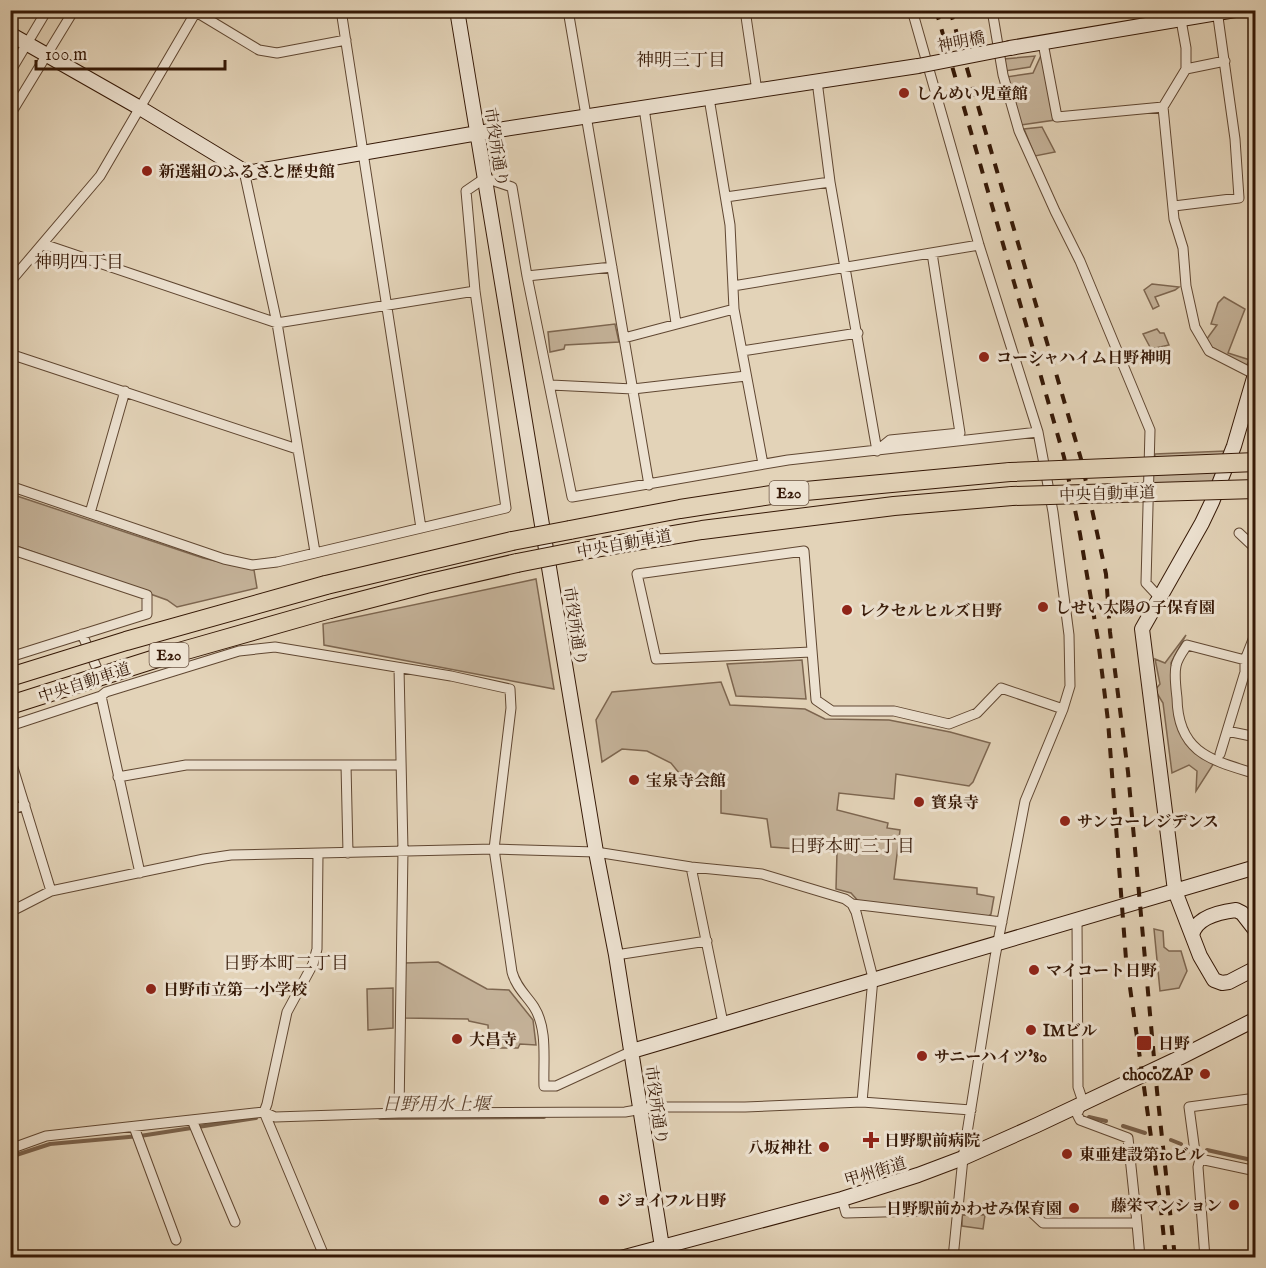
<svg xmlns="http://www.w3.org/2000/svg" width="1266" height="1268" viewBox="0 0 1266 1268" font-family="'IM FELL English','Noto Serif JP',serif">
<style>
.green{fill:#c5b39a;stroke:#7d6650;stroke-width:1.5}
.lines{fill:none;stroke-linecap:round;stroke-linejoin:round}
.stream{stroke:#7a624c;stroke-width:4}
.street-casing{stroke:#604732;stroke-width:11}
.secondary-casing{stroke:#351806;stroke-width:16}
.highway-casing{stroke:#351806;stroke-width:20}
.street{stroke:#ede2d1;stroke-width:9}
.secondary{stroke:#ede2d1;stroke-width:14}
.highway{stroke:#e3d3b8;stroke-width:18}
.rail{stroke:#351806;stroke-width:4;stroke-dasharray:10 10;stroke-linecap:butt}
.secondary-bridge-casing{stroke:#351806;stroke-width:16;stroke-linecap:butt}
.highway-bridge-casing{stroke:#351806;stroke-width:20;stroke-linecap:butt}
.secondary-bridge{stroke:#ede2d1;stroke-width:14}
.highway-bridge{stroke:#e3d3b8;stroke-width:18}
.poi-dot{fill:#8f2418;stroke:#ede2d1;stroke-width:2}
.labels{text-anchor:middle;stroke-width:6;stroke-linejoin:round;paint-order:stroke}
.shield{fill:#ede2d1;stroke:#6c5543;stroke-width:1.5}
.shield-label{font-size:15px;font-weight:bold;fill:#351806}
.street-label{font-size:16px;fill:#351806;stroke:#ede2d1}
.poi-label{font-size:16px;font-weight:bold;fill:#351806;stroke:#ede2d1;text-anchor:start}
.neighbourhood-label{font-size:18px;fill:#351806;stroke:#ede2d1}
.water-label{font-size:18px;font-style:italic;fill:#5d432f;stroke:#ede2d1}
</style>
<rect width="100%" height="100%" fill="#e3d3b8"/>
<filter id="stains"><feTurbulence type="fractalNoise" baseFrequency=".00333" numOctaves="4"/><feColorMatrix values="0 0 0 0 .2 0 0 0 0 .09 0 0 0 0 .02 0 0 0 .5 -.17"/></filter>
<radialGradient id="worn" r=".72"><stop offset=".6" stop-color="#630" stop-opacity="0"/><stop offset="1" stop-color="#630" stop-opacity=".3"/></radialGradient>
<path class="green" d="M1043,51l12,69 -34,5 -15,-48 27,-4z
M1035,56l-5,11 -25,4 -1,-12z
M1042,127l13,25 -20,4 -11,-27z
M1152,284l27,3 -4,3 -20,7 4,9 -6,3 -9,-19z
M1224,297l21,12 -17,44 22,7 -4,6 -35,-17 -5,-9 11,-15 -6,-1 7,-21z
M615,324l4,18 -54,3 -1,4 -14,3 -2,-20z
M1157,329l3,4h4l5,12 -18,4 -8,-15z
M1225,451l-13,44 -61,1 4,-42z
M11,494l192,64 51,12 3,18 -80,19 -10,-7 -156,-56z
M536,579l18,110 -230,-44 -1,-21z
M1186,635l-15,28 11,71 32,29 -18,28 1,-20 -8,-6 -17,8 -9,-70 -8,-13 5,-6 -5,-25 10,4z
M802,660l4,39 -70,-3 -9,-32z
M721,682l9,23 75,4 20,10 64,1 61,12 40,11 -17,39 -4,4 -73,-12 -2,25 -55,-6 -2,17 51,13 -1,5 13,2 -6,49 83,9v6l17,3 -3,17 -5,4 -126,-15 -9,-10 -15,-4 1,-37 -66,-5 -4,-28 -46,-6v-27l-37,-7 -13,-16 -24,-12 -25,-2 -20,13 -6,-42 16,-28z
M1154,929l9,2 1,16 5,4h12l6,20 -8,17 -19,3z
M438,962l49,27 22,1 24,30 3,25 -16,-1 -2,4h-29l-1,-23 -19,-4 -1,-2 -63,-1v-55z
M393,988v40l-25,2 -1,-41z
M962,1215h23l-2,14 -21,-3z"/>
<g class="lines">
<path class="stream" d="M1089,1117l17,4
M380,1118l164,-1
M1123,1126l22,7
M1171,1140l10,4
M1207,1150l49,11
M10,1157l40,-13 90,-8 116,-18"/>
<defs>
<path id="street" d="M341,10l80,518
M568,10l81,475
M745,10l12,81
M912,10l67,235 59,187 15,80 16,123 1,51 -7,23 -38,92 -30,156 -32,201 -10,100
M992,10l11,65 16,56 36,80 25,50 70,169 -4,153 13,14
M196,12l63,38 18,3 69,-13
M1043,43l14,74 106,-10 23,-38v-21l-5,-28
M1186,69l39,-8
M10,72l37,-62
M817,81l13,101 47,269
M709,98l21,127 4,84 29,155
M1163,107l11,112 9,29 3,38 9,41 14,24 45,23
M644,108l32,215
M10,115l64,-105
M244,171l33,152 38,229
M726,197l104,-15
M1174,206l65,-8 -4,-59 -18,-129
M43,244l234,79 198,-32
M527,276l85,-9
M10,282l90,-106 97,-166
M733,286l246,-41
M624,338l110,-29
M742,351l116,-18
M10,354l287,95
M551,385l82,4 113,-13
M879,449l11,-9 70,-7 -28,-180
M10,486l214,73 28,6 25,-3 229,-54 -31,-217 -9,-100 19,-13 27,9 15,89 45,221 216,-37 250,-28
M90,513l35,-122
M1239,533l17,16
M10,549l137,46v19l-137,43
M82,634l19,44
M811,652l-155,7 -19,-85 167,-23 12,149 16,11h62l55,13 28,-11 24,-25 62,21
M1245,660l-58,-15c-4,6 -10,14 -11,21 -2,9 0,23 1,32 1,55 34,62 79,76
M399,668l4,182 -4,263
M101,696l39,177
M10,726l91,-30 5,-4 133,-41 36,-4 176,29 59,13 1,19 -17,141 18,123c4,15 14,23 22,35 14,22 9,54 10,79h12l76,-35
M1227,731l29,6
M1220,754l25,-82v-12l11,-28
M10,758l41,133
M346,765l2,88
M118,777l68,-12h214
M10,810l15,-5
M318,854l-1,95 -4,15 -26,48 -20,92 -3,8 61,146
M691,867l32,156
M852,904l150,18
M10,912l41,-21 153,-32 27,-4 263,-6 102,3 95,15 71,7 83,25 7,5 4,8 17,66 -11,124
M616,955l91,-14
M192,1120l43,102
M134,1127l42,113
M10,1149l36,-13 218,-24 11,5 124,-4 226,-1 29,-5h91l117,-5 109,8
M1200,1159l-5,-7 -6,-45 67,-9
M842,1199l4,14 181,-5 16,15h94l-9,-85 -48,-18 -3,-6 6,-12 -5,-15 -1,-168
M1137,1223l3,35
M1205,1258l-7,-91 2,-8 56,12"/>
<path id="secondary" d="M457,10l139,842 20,103 46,292
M10,34l130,74 104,63 8,1 226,-39 440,-67
M1010,48l225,-38
M1256,371l-22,75 -22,56 -10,21 -60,106 33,262 25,65 14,24 8,3 7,-1 27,-14
M1192,935c4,-18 28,-23 44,-25l6,3 14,18
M632,1051l624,-184
M621,1258l221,-59 76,-24 45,-17 74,-33 142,-67 77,-39"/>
<path id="highway" d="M570,530l110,-21 104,-16 226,-21
M578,551l124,-21 192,-24 118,-10
M326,585l186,-44
M330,609l96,-25 91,-21"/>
</defs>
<use href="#street" class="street-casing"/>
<use href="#secondary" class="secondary-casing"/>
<use href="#highway" class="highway-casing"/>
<use href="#street" class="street"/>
<use href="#secondary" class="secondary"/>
<use href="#highway" class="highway"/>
<path class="rail" d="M936,10l128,447 16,77 18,106 10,81 18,238 34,242 6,57
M950,10l131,449 25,115 4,58 18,140 29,319 18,167"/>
<defs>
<path id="secondary-bridge" d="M918,66l92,-18"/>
<path id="highway-bridge" d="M1010,472l246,-10
M1012,496l244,-7
M512,541l58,-11
M517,563l61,-12
M10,677l116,-36 200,-56
M10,705l148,-47 172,-49"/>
</defs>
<use href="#secondary-bridge" class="secondary-bridge-casing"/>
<use href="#highway-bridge" class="highway-bridge-casing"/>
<use href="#secondary-bridge" class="secondary-bridge"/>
<use href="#highway-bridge" class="highway-bridge"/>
</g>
<g class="poi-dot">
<circle cx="904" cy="93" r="6"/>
<circle cx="147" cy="171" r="6"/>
<circle cx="984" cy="357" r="6"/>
<circle cx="1043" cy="607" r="6"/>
<circle cx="847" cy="610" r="6"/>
<circle cx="634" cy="780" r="6"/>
<circle cx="919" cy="802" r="6"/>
<circle cx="1065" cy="821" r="6"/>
<circle cx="1034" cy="970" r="6"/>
<circle cx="151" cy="989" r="6"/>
<circle cx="1031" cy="1030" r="6"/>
<circle cx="457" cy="1039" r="6"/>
<rect x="1136" y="1035" width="16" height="16" rx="3"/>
<circle cx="922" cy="1056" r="6"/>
<circle cx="1205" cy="1074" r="6"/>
<path d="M868 1131h6v6h6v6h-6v6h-6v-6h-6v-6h6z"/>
<circle cx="824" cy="1147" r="6"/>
<circle cx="1067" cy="1154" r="6"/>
<circle cx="604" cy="1200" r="6"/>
<circle cx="1234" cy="1205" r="6"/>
<circle cx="1074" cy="1208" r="6"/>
</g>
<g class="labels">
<g class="shield">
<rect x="769.5" y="481" width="39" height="24" rx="4.5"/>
<rect x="149.5" y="643" width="39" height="24" rx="4.5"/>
</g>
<g class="shield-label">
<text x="789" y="498">E20</text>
<text x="169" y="660">E20</text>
</g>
<g class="street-label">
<text transform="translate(961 41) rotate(-11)" y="6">神明橋</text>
<text transform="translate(497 147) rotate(81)" y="6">市役所通り</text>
<text transform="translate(1107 493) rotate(-2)" y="6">中央自動車道</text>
<text transform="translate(624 543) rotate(-10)" y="6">中央自動車道</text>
<text transform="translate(576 626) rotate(81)" y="6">市役所通り</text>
<text transform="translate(84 682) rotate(-18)" y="6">中央自動車道</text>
<text transform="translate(657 1105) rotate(82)" y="6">市役所通り</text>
<text transform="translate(875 1171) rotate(-17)" y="6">甲州街道</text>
</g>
<g class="poi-label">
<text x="916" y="99">しんめい児童館</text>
<text x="159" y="177">新選組のふるさと歴史館</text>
<text x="996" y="363">コーシャハイム日野神明</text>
<text x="1055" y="613">しせい太陽の子保育園</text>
<text x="859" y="616">レクセルヒルズ日野</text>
<text x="646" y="786">宝泉寺会館</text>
<text x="931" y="808">寳泉寺</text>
<text x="1077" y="827">サンコーレジデンス</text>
<text x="1046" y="976">マイコート日野</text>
<text x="163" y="995">日野市立第一小学校</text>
<text x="1043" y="1036">IMビル</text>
<text x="469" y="1045">大昌寺</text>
<text x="1158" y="1049">日野</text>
<text x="934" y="1062">サニーハイツ'80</text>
<text x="1193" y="1080" text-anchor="end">chocoZAP</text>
<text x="884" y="1146">日野駅前病院</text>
<text x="812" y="1153" text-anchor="end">八坂神社</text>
<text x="1079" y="1160">東亜建設第10ビル</text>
<text x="616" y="1206">ジョイフル日野</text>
<text x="1222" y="1211" text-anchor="end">藤栄マンション</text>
<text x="1062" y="1214" text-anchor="end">日野駅前かわせみ保育園</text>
</g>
<g class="neighbourhood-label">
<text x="681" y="66">神明三丁目</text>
<text x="79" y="268">神明四丁目</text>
<text x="852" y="852">日野本町三丁目</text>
<text x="286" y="969">日野本町二丁目</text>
</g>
<g class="water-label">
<text x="436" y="1110">日野用水上堰</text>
</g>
</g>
<rect width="1266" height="1268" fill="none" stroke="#e3d3b8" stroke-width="36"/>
<rect x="12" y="12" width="1242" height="1244" fill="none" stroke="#351806" stroke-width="3"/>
<rect x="18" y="18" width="1230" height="1232" fill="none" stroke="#351806" stroke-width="1.5"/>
<path d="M36 60v9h189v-9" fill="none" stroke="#351806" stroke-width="3"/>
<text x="45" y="60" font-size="18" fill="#351806" stroke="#ede2d1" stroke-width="4.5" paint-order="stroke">100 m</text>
<rect width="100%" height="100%" filter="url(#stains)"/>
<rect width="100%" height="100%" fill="url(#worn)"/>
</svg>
